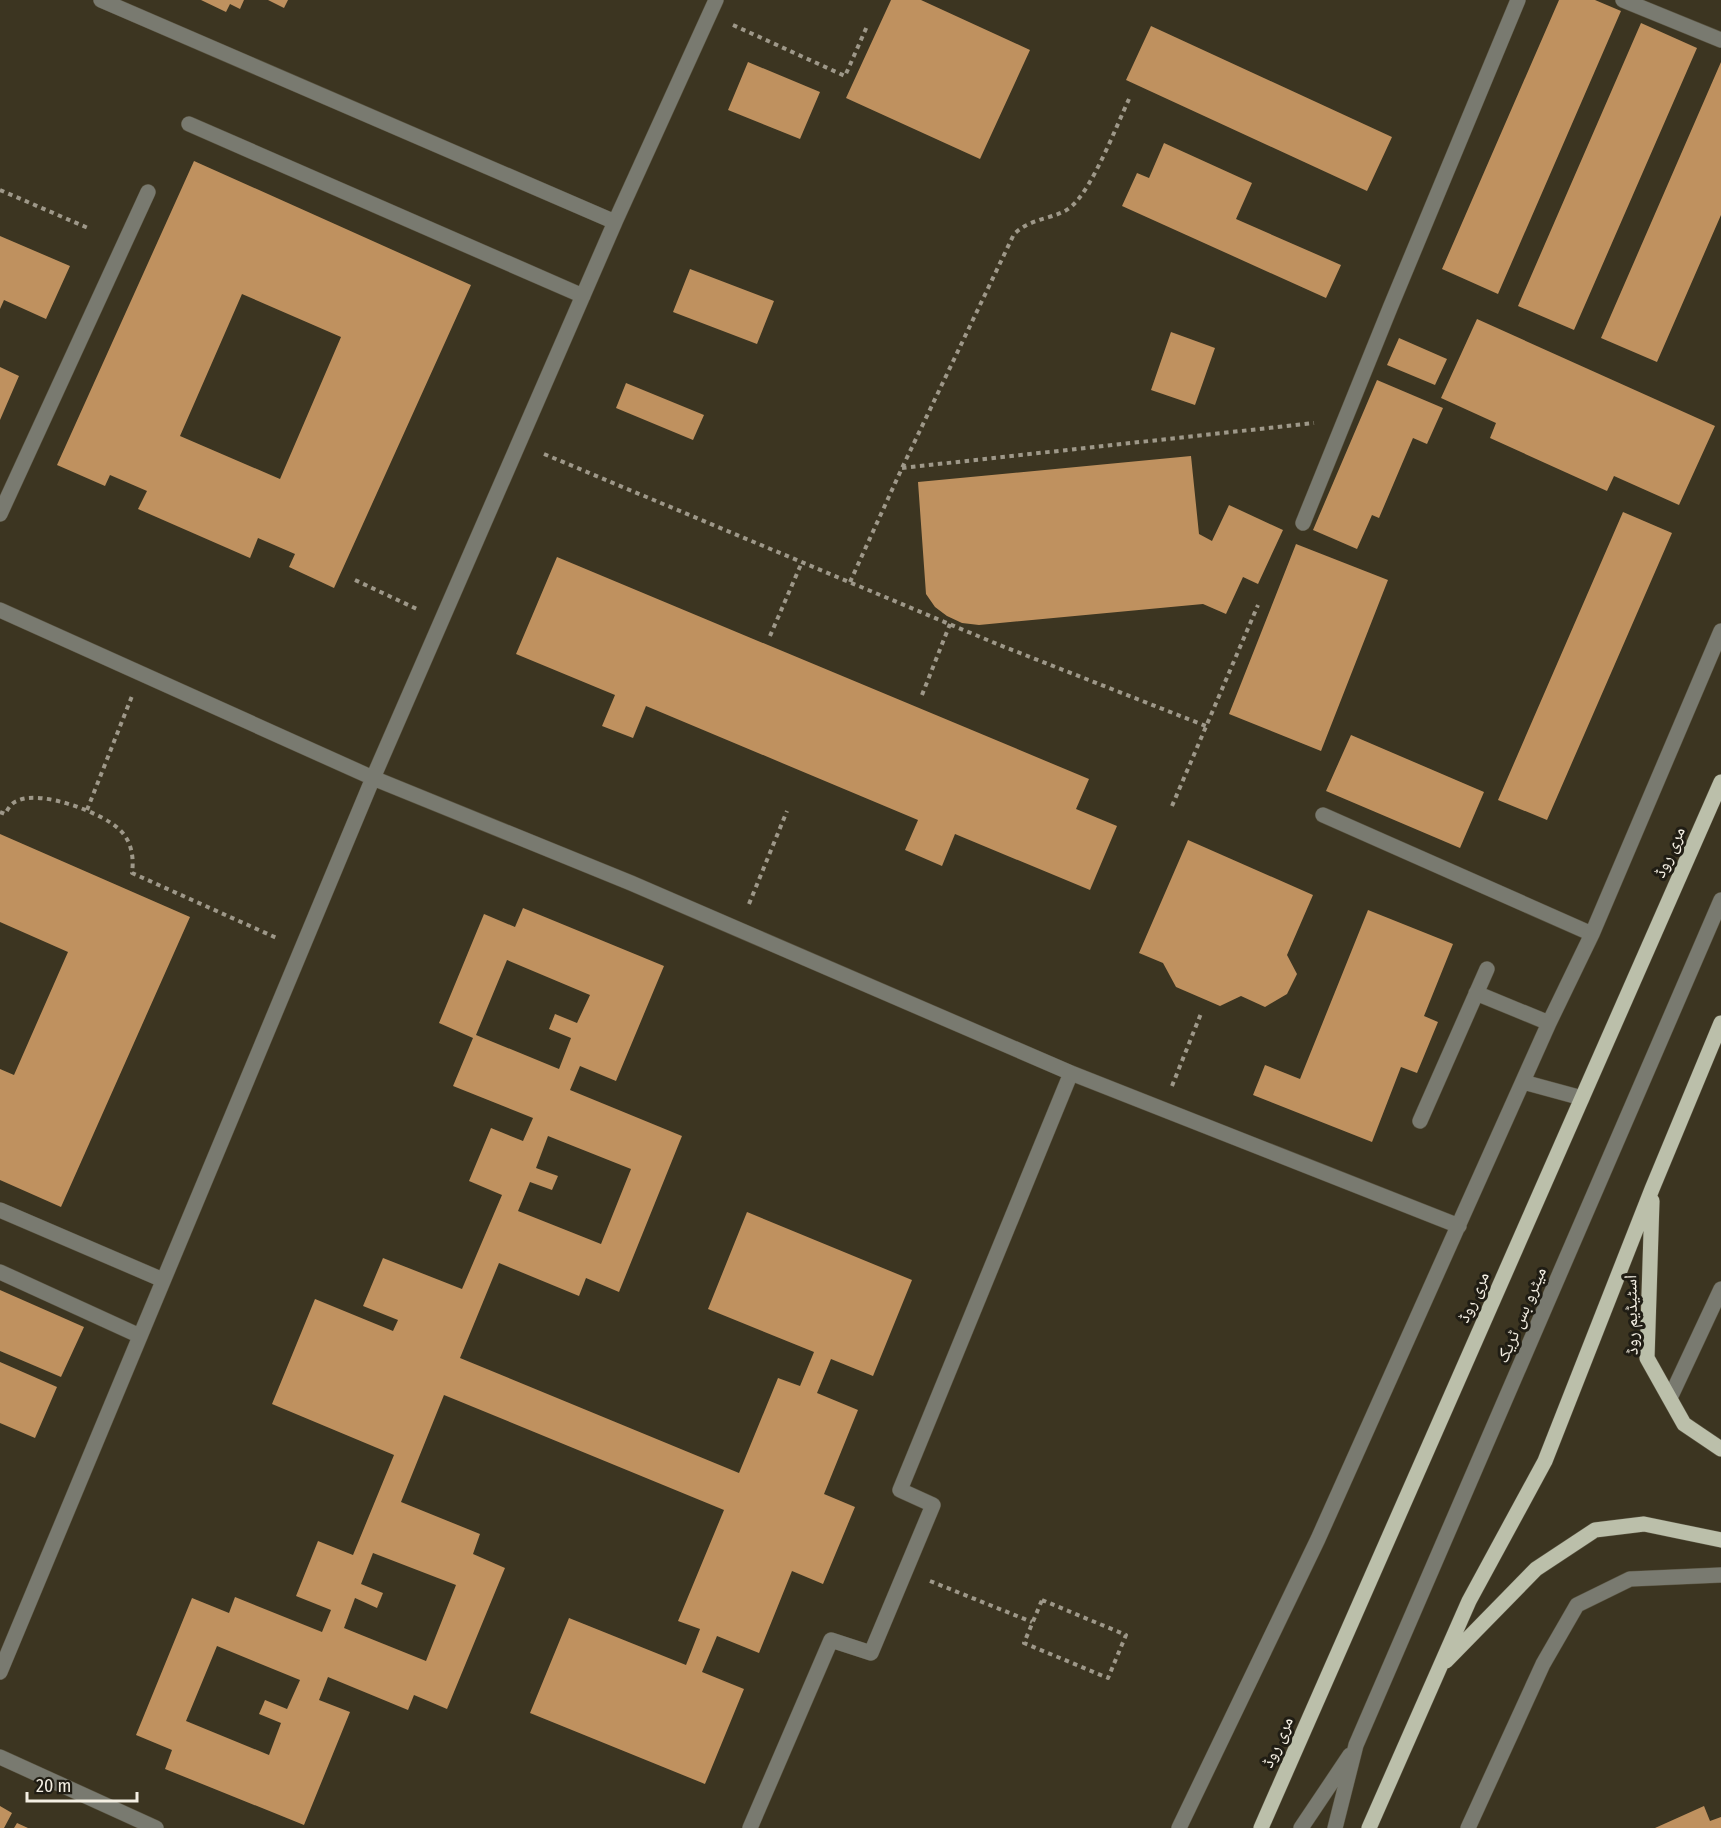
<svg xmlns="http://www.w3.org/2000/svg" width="1721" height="1828" viewBox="0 0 1721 1828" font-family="'Fira Sans Condensed','Noto Naskh Arabic',sans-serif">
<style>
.building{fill:#bf915f;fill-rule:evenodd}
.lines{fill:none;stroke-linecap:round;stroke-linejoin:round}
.minor-casing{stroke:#595340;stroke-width:16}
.major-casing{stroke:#595340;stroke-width:16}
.path{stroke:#9e9889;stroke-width:4;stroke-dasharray:4.5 4.5;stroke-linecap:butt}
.minor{stroke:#797a70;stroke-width:15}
.major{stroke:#bbbfaa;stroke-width:15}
.labels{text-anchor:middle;stroke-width:6;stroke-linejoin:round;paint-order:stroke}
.street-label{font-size:18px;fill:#f4efe3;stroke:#201d14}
</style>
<rect width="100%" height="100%" fill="#3c3521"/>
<path class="building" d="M201,0h43l-4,9 -10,-5 -4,8z
M268,0h20l-4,8z
M891,0h30l109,50 -50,109 -134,-61z
M1559,0h36l26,11 -123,283 -56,-25z
M1641,23l56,25 -123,282 -56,-24z
M1151,26l241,111 -25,54 -241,-111z
M748,62l72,30 -20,47 -72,-29z
M1721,62v153l-64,147 -56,-24z
M1164,143l88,40 -16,36 105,46 -15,33 -204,-92 15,-33 12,5z
M194,161l277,124 -137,303 -45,-21 6,-13 -37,-16 -8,20 -112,-49 9,-18 -37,-16 -5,11 -48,-21zM242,294l99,43 -61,142 -100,-43z
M0,236l70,30 -24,53 -42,-19 -4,9z
M690,269l84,32 -17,43 -84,-32z
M1477,319l238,107 -36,79 -65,-29 -7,15 -117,-53 6,-15 -55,-25z
M1171,332l44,16 -20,57 -44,-15z
M1399,338l48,21 -12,26 -48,-20z
M0,367l19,9 -19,44z
M1377,380l66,28 -16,36 -14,-6 -34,80 -7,-3 -15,34 -44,-19z
M626,383l78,32 -11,25 -77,-32z
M1191,456l8,78 13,7 17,-36 54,25 -25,54 -15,-7 -17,37 -23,-10 -224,21 -17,-2 -15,-7 -12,-9 -9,-13 -8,-112z
M1623,512l49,21 -125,287 -49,-20z
M1296,544l92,36 -67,171 -92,-37z
M557,557l532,222 -13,30 41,17 -27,64 -135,-56 -13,32 -37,-16 13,-30 -272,-114 -13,32 -31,-12 13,-31 -99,-41z
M1351,735l133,57 -24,56 -134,-57z
M0,834l190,83 -129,290 -61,-27v-111l14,6 54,-123 -68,-30z
M1188,840l125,55 -26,60 10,19 -10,20 -22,13 -24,-11 -21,10 -44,-19 -13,-24 -24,-10z
M523,908l141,58 -48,115 -36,-15 -10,24 112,46 -63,156 -33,-14 -7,18 -80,-33 -39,95 279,115 39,-95 22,8 14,-34 -106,-43 39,-97 165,68 -39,96 -42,-17 -14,34 41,17 -34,84 31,13 -32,77 -31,-13 -33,82 -42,-17 -15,36 42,17 -39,95 -175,-71 39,-95 117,47 14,-36 -22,-8 46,-111 -280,-115 -43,107 79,32 -7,20 32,14 -58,141 -33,-14 -6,15 -80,-33 -9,23 31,12 -46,113 -139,-56 7,-19 -36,-15 56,-137 37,15 6,-16 87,35 9,-22 -35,-14 22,-55 35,14 41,-100 -122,-51 43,-105 78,32 5,-11 -35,-14 20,-48 79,31 40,-94 -33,-14 22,-53 32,13 10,-23 -80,-32 20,-48 -34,-15 45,-109 31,13zM507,960l83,35 -13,28 -22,-9 -6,15 22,9 -12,31 -83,-34zM548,1136l83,33 -30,75 -83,-33 12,-29 22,8 6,-14 -22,-8zM373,1553l83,32 -30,76 -82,-33 11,-30 22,10 6,-15 -22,-9zM217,1646l83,34 -13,29 -22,-9 -6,14 22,9 -12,32 -83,-34z
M1368,910l85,34 -29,72 14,6 -21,51 -16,-6 -29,75 -119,-47 12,-30 35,14z
M0,1290l84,37 -23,50 -61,-26z
M0,1362l57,25 -22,51 -35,-15z
M0,1806l12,7 -8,15h-4z
M1704,1806l6,15 11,-4v11h-66z
M17,1823l11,5h-14z"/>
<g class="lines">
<defs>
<path id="minor" d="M101,0l514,222 101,-222
M1623,0l98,40
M189,124l394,172
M0,514l148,-322
M1303,523l87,-215 128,-308
M0,610l373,168 258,105 440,190 388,153
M1323,815l269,119
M1476,993l73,30
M1523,1082l59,16
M1420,1121l67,-152
M0,1210l163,70
M0,1272l140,64
M1670,1398l51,-109
M0,1672l373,-894 242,-556
M0,1757l156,71
M750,1828l81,-188 40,13 62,-148 -33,-15 171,-417
M1179,1828l139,-289 231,-516 43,-89 129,-303
M1301,1828l49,-73
M1335,1828l21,-83 365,-845
M1468,1828l75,-164 34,-59 53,-26 91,-4"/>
<path id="major" d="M1652,1201l-5,157 37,66 37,25
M1446,1661l90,-92 59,-39 49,-6 77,16
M1261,1828l460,-1046
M1369,1828l100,-227 76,-140 107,-272 69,-166"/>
</defs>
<use href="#minor" class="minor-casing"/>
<use href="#major" class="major-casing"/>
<path class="path" d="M733,25l112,51 23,-52
M0,190l88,38
M544,454l453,190 209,82
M902,468l412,-45
M355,580l64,30
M850,582l52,-114 112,-234c19,-18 42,-14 58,-28 21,-19 44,-79 57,-107
M770,636l32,-74
M922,695l28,-71
M1172,806l86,-201
M87,810l45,-114
M0,812l5,2c3,-5 6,-11 12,-13 23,-12 86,12 103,29 12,12 14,28 12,43l147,66
M749,904l38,-93
M1172,1086l30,-75
M930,1581l102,41
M1042,1600l84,35 -18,43 -84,-35z"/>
<use href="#minor" class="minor"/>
<use href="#major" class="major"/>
</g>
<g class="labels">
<g class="street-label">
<text transform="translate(1669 852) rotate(-66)" y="6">مری روڈ</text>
<text transform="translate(1473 1297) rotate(-66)" y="6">مری روڈ</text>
<text transform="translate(1521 1315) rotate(-67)" y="6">میٹرو بس ٹریک</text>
<text transform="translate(1631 1315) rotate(-91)" y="6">اسٹیڈیم روڈ</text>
<text transform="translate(1277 1742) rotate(-66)" y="6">مری روڈ</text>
</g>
</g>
<path d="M27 1792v9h110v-9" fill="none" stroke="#f4efe3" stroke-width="3"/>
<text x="36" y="1792" font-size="18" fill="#f4efe3" stroke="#201d14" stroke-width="4.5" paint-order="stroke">20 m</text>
</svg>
